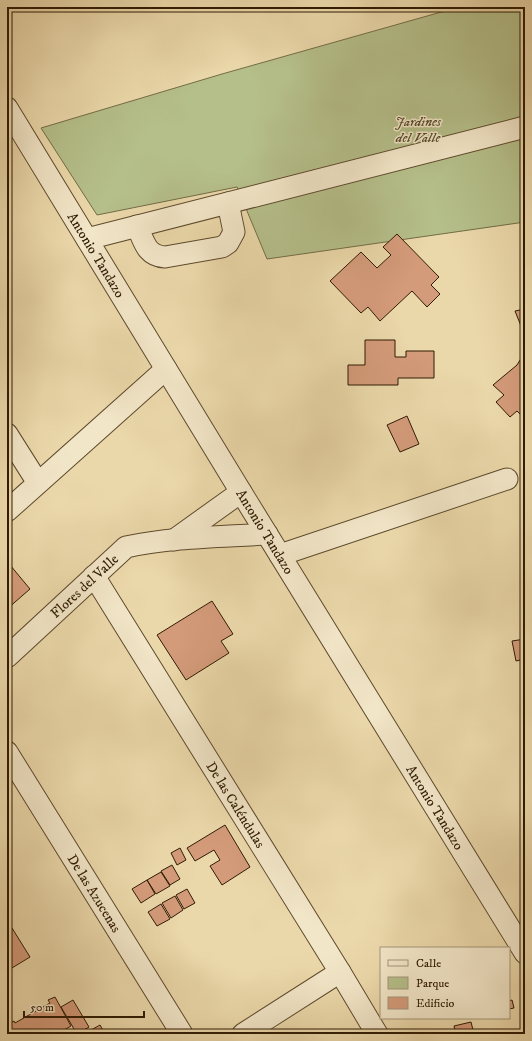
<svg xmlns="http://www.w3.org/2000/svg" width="532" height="1041" viewBox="0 0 532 1041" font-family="'IM FELL DW Pica',serif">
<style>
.green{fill:#b5bf8a;stroke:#726d46}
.building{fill:#d49b7a;stroke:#2f1b03}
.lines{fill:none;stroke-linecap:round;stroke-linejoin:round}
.minor-casing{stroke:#5e4a2d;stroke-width:23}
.minor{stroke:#f2e6c8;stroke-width:21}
.labels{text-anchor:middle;stroke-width:3;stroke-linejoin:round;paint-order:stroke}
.park-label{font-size:14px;font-style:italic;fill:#574c2c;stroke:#f2e6c8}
.street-label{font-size:14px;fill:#2f1b03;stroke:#f2e6c8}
</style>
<rect width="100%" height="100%" fill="#ebd8aa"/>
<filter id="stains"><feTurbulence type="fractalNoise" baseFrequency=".005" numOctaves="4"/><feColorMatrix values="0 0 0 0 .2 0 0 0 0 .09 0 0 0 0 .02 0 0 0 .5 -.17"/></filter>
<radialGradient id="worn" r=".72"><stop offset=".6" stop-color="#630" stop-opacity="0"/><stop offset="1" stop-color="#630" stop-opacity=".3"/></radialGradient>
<path class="green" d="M459,7h66v215l-258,37 -30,-72 -140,28 -56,-87 181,-54z"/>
<path class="building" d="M397,234l42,43 -8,8 9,9 -13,13 -15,-16 -32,30 -12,-14 -7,6 -31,-32 31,-29 16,16 14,-13 -8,-8z
M525,309v110l-8,-8 -7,6 -14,-15 8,-7 -11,-10 24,-20 8,-13v-16l-10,-25z
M365,340h30v17h11v-6h28v27h-36v7h-50v-20h17z
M407,416l12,28 -19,8 -13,-27z
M10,565l20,24 -23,20v-41z
M212,601l21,33 -12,7 8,12 -43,27 -29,-45z
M525,639v20l-9,2 -4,-20z
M225,825l25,42 -28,18 -12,-19 10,-6 -6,-10 -19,11 -8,-13z
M180,848l6,12 -9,5 -6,-12z
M172,865l8,14 -10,6 -9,-14z
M161,872l9,14 -14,8 -9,-14z
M147,880l8,14 -14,9 -9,-14z
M187,889l8,14 -11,6 -8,-14z
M175,896l8,14 -12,8 -9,-15z
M161,904l9,15 -13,7 -9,-14z
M12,928l18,29 -23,14v-40z
M55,997l16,29 -14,8h-48l-2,-3v-6l7,-4 1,2 35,-20 -2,-3z
M73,1000l16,27 -12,7 -16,-27z
M512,1000l2,8 -5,1v-8z
M471,1022l3,12h-18l-2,-8z
M100,1025l5,9h-21z"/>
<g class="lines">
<defs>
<g id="minor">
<path id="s1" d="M7,108l234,384 284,461"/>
<path d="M137,226c7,15 9,30 28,31l57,-10 6,-4 6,-11 -6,-29"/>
<path d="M87,239l438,-112"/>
<path d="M7,434l31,49"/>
<path d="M7,511l159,-142"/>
<path d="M174,540l67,-48"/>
<path d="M280,555l227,-76"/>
<path id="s2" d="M94,576l246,396 37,62"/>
<path id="s3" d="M7,657l119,-110c46,-10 94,-10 141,-13"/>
<path id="s4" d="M7,752l175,282"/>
<path d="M243,1034l97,-62"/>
</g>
</defs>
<use href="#minor" class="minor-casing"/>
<use href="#minor" class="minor"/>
</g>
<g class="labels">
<g class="park-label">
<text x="418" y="126">Jardines<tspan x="418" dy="16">del Valle</tspan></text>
</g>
<g class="street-label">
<text dy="5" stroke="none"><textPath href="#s1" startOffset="172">Antonio Tandazo</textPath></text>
<text dy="5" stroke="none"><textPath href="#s1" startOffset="496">Antonio Tandazo</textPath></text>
<text dy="5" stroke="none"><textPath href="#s3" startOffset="105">Flores del Valle</textPath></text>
<text dy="5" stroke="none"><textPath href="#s2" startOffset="269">De las Caléndulas</textPath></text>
<text dy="5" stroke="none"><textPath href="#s1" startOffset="820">Antonio Tandazo</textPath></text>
<text dy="5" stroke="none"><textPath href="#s4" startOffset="166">De las Azucenas</textPath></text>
</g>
</g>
<rect width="532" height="1041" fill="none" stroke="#ebd8aa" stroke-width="24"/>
<rect x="8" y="8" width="516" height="1025" fill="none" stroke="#2f1b03" stroke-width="2"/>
<rect x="12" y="12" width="508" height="1017" fill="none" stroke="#2f1b03"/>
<rect x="380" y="947" width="130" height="72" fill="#f2e6c8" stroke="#a49579"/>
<rect x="388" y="960" width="20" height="6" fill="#f2e6c8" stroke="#a49579"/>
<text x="416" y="967" font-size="12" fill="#2f1b03">Calle</text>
<rect x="388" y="977" width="20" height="12" fill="#b5bf8a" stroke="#a49579"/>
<text x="416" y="987" font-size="12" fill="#2f1b03">Parque</text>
<rect x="388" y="997" width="20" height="12" fill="#d49b7a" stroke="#a49579"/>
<text x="416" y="1007" font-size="12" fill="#2f1b03">Edificio</text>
<path d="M24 1011v6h120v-6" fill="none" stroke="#2f1b03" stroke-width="2"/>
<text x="30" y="1011" font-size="12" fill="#2f1b03" stroke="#f2e6c8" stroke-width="3" paint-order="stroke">50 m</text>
<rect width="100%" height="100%" filter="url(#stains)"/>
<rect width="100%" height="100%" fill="url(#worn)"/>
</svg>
